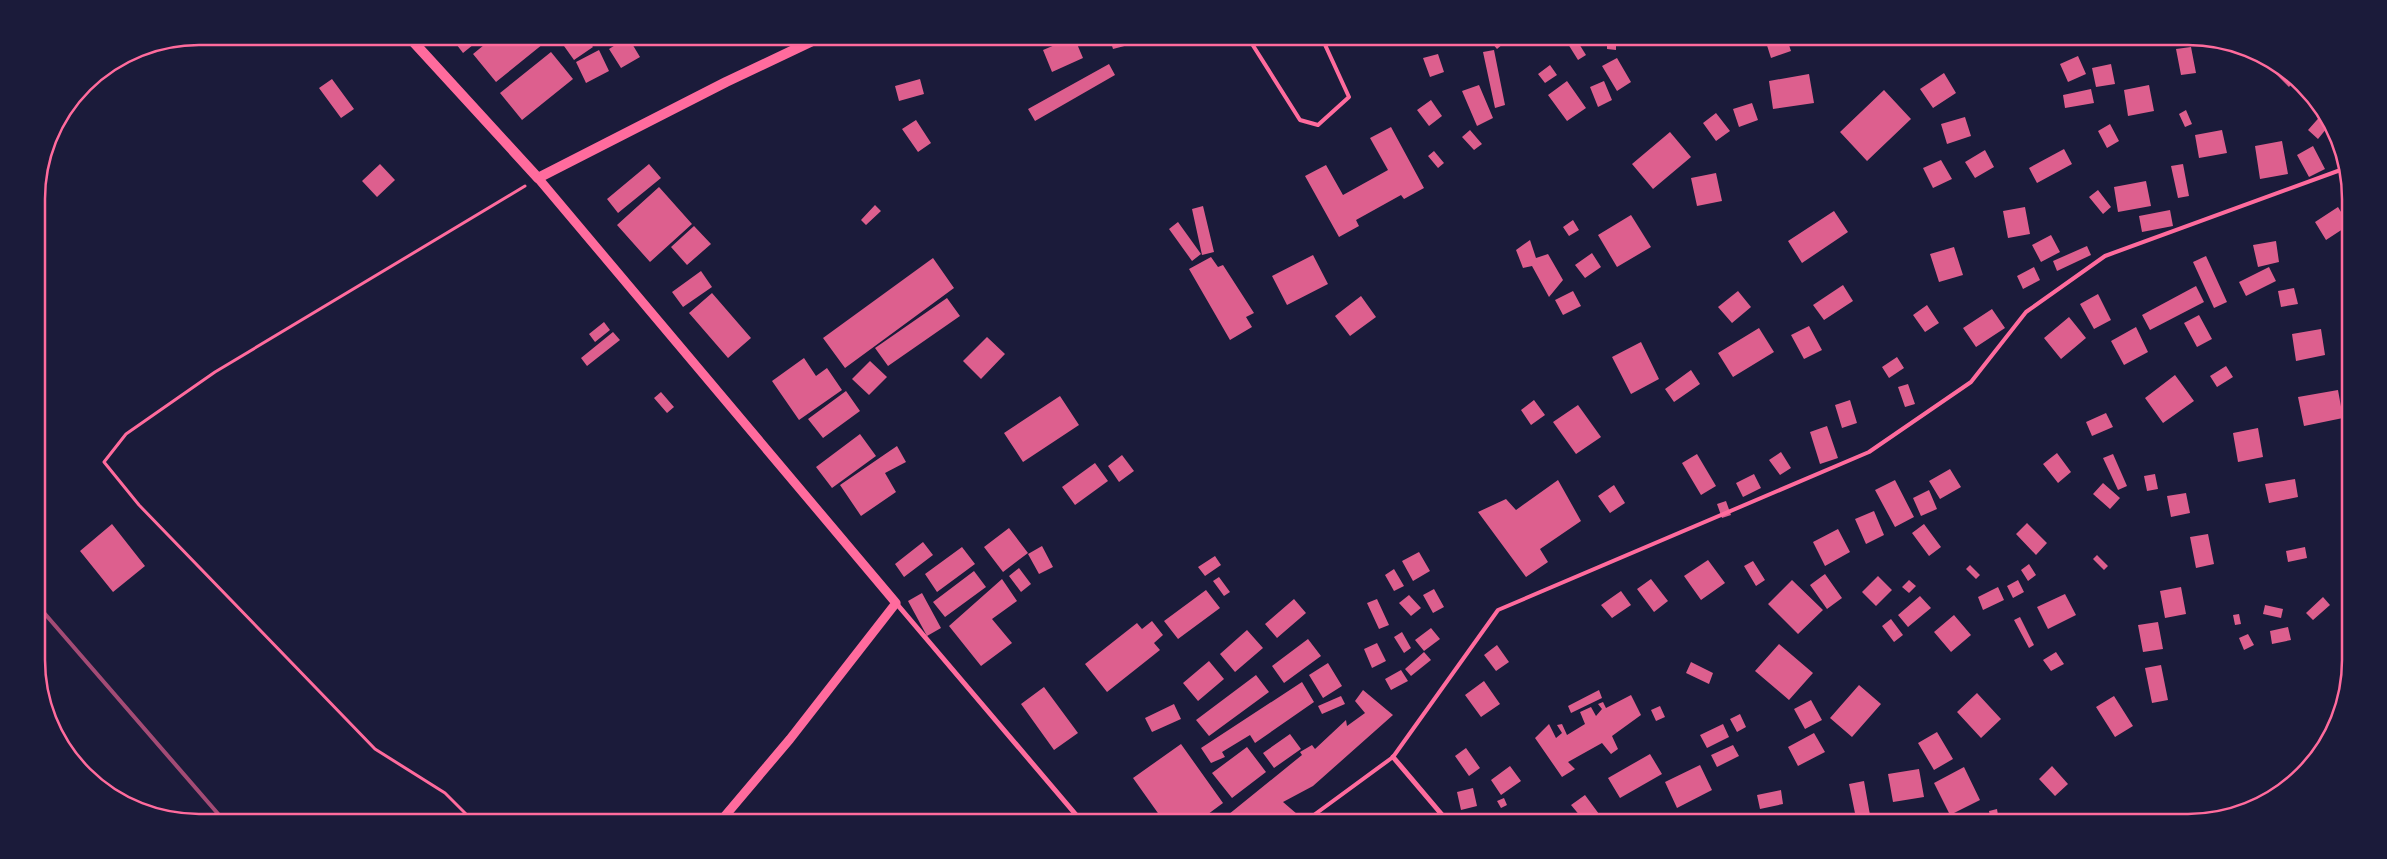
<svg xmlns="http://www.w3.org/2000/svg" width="2387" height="859" viewBox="0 0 2387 859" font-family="'PT Sans Narrow',sans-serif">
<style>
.building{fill:#dd5f8e}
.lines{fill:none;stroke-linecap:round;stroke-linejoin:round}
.path{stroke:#ff6b9d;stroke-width:3}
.service{stroke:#ff6b9d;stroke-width:4}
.minor{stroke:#ff6b9d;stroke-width:5}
.tertiary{stroke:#ff6b9d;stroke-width:9}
.secondary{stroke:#ff6b9d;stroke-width:10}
.rail{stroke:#a44b75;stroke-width:4}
.rim{fill:none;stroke:#ff6b9d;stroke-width:2.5}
</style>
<rect width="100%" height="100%" fill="#1b1b3a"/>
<path class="building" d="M450,36h34l-21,17z
M495,36h41l7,8 -47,38 -23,-28z
M579,36h6l8,11 -19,13 -10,-14z
M1109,36h41l1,3 -38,10z
M1486,36h22l2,2 -13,11z
M1607,36h9v14l-9,-1z
M1764,36h22l5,15 -20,7z
M628,37l12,20 -19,11 -12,-19z
M1074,37l9,21 -31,14 -9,-22z
M1576,39l10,16 -8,5 -10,-16z
M2191,47l5,26 -15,2 -5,-26z
M599,50l10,21 -23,12 -10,-21z
M1494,50l11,55 -10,3 -12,-56z
M551,52l22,27 -51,41 -22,-27z
M1438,54l6,18 -14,5 -7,-19z
M2078,56l8,18 -18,8 -8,-18z
M1617,58l14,24 -14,9 -15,-25z
M1109,64l6,11 -80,46 -7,-12z
M2111,64l4,20 -19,3 -4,-19z
M1550,65l7,10 -12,8 -7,-9z
M2272,66l22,15 -5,6 -19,-19z
M1944,73l12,20 -23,15 -13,-19z
M1809,74l5,29 -41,6 -4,-28z
M332,79l22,30 -13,9 -22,-30z
M920,79l4,15 -25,7 -4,-15z
M1567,81l19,27 -19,13 -19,-26z
M1604,81l8,19 -14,7 -8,-20z
M1479,85l14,33 -16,8 -15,-35z
M2149,85l5,26 -26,5 -4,-26z
M2091,89l3,14 -29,5 -2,-13z
M1884,90l27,29 -44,42 -27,-29z
M1431,100l11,16 -13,10 -12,-16z
M1752,103l6,17 -19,7 -6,-18z
M2186,110l6,14 -7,3 -6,-13z
M2324,112l7,11 -13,16 -10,-9z
M1716,113l14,18 -14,10 -13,-18z
M1965,117l6,19 -24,8 -6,-20z
M916,120l15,23 -13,9 -16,-23z
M2110,124l9,17 -12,7 -9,-17z
M1391,127l33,61 -20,11 -3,-4 -45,25 3,6 -20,11 -34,-61 21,-11 17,30 45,-25 -18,-32z
M1470,130l12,14 -8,6 -12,-13z
M2222,130l5,23 -28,5 -4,-23z
M1670,132l21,25 -38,32 -21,-25z
M2282,141l6,33 -28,5 -5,-33z
M2313,146l12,23 -16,8 -12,-22z
M2064,149l8,15 -35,19 -8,-15z
M1985,150l9,17 -19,11 -10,-16z
M1434,151l10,12 -6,5 -10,-12z
M1941,160l11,19 -19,9 -10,-20z
M380,164l15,16 -18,17 -15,-16z
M649,164l12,14 -43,35 -11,-14z
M2183,164l6,32 -11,2 -7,-32z
M1716,173l6,28 -25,5 -6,-28z
M2146,181l5,25 -33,6 -4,-25z
M659,187l33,37 -42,38 -33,-37z
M2098,190l13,17 -8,7 -14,-17z
M875,205l6,6 -15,14 -5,-5z
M1203,206l11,46 -12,3 -10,-46z
M2025,207l5,27 -22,4 -5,-27z
M2338,207l11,18 -23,15 -11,-18z
M2170,210l3,16 -31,6 -3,-16z
M1834,211l14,21 -46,31 -14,-22z
M1631,215l20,32 -34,20 -19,-32z
M1573,220l6,10 -10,6 -6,-9z
M1178,222l23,32 -9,7 -23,-32z
M694,226l17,18 -24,21 -16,-18z
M2051,235l9,17 -19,10 -9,-17z
M1530,240l6,18 12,-4 15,26 -14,17 -17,-31 -9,2 -7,-18z
M2276,241l3,21 -21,5 -5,-22z
M2350,243v15l-8,-8z
M2087,246l4,9 -34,16 -4,-10z
M1954,247l9,28 -24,7 -9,-28z
M1592,253l9,14 -16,11 -10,-13z
M1313,255l15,29 -41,21 -15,-29z
M2206,256l21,46 -13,6 -21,-46z
M1211,257l7,10 5,-2 31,48 -8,4 6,10 -22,13 -41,-71z
M933,258l21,30 -109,80 -22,-30z
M2034,267l6,13 -17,9 -6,-13z
M2269,267l7,14 -30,15 -7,-14z
M701,271l11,16 -29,20 -11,-15z
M1843,285l10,16 -29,19 -11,-15z
M2196,286l8,16 -54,28 -8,-15z
M2294,288l4,16 -17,3 -3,-16z
M1573,291l8,15 -18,9 -8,-15z
M1738,291l13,16 -19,16 -14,-16z
M712,293l39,45 -23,20 -39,-45z
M2098,294l13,26 -17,9 -14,-25z
M1361,296l15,21 -26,19 -15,-20z
M947,298l13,18 -72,50 -13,-18z
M1927,305l12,18 -14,9 -12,-17z
M1992,309l13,19 -29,19 -13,-19z
M2199,315l13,24 -15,8 -13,-24z
M2069,317l17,21 -25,21 -17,-21z
M604,322l6,8 -15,12 -6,-8z
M1809,326l13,24 -18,9 -13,-24z
M2136,327l12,25 -24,13 -13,-24z
M1759,328l15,24 -41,25 -15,-24z
M2321,329l4,26 -29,6 -4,-27z
M613,332l7,8 -33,26 -6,-8z
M987,337l18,17 -24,25 -18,-18z
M1641,342l18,37 -28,15 -19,-37z
M1897,357l7,11 -15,10 -7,-11z
M804,358l12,18 11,-8 15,22 -43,30 -27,-39z
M870,361l17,16 -18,18 -17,-16z
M2226,366l7,11 -16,10 -7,-11z
M1691,370l9,14 -26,18 -9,-13z
M2175,375l19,26 -31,22 -18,-25z
M1908,384l7,20 -10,3 -7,-20z
M2338,390l5,28 -39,8 -6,-29z
M846,391l14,20 -37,27 -15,-19z
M661,392l13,15 -7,6 -13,-15z
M1060,396l19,29 -56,37 -19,-29z
M1534,400l11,15 -14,10 -10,-15z
M1850,400l7,23 -15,5 -7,-23z
M1578,405l23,32 -25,17 -23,-32z
M2106,413l7,14 -21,9 -6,-14z
M1827,426l11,32 -18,6 -10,-32z
M2258,428l5,29 -25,5 -5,-29z
M860,434l16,22 -44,32 -16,-21z
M897,446l9,16 -21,11 11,19 -35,24 -21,-31z
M1781,452l10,16 -11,7 -11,-15z
M2057,453l14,19 -13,11 -15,-19z
M1697,454l19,32 -15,9 -19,-32z
M2113,454l14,32 -9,4 -15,-32z
M1122,455l12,16 -15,11 -11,-16z
M1095,463l13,18 -33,24 -13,-18z
M1950,469l11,18 -21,12 -11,-18z
M1754,474l7,14 -18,9 -7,-14z
M2155,474l3,15 -11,2 -3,-15z
M2295,479l3,18 -29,6 -4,-19z
M1558,480l23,41 -41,28 8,13 -22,15 -48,-65 28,-13 10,11z
M1895,480l19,37 -19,10 -20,-37z
M2103,483l17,15 -10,11 -17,-15z
M1614,485l11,18 -15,10 -12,-17z
M1929,490l8,19 -16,7 -8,-18z
M2186,493l4,20 -19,4 -4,-21z
M1726,501l5,14 -9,3 -5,-14z
M1874,511l10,24 -18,9 -11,-25z
M2027,523l20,20 -11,12 -20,-21z
M112,524l33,42 -32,26 -33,-41z
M1924,524l17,23 -12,9 -17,-23z
M1009,528l19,25 -25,19 -19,-25z
M1838,529l12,23 -25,14 -12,-24z
M2208,534l6,30 -18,4 -6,-31z
M923,542l10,13 -29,22 -9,-13z
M1042,546l11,21 -14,7 -11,-20z
M962,547l13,17 -38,28 -12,-18z
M2305,547l2,11 -19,4 -2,-11z
M1419,552l11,19 -17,10 -11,-20z
M2097,555l11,11 -4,4 -11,-11z
M1215,556l6,9 -16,11 -7,-9z
M1708,560l17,23 -24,17 -17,-24z
M1753,561l12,19 -9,6 -12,-20z
M2029,564l7,11 -8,6 -7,-11z
M1970,565l10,10 -4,4 -10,-10z
M1019,568l12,16 -10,8 -12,-16z
M1394,569l10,17 -10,5 -9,-16z
M974,571l12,16 -41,30 -12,-15z
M1825,574l17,24 -15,11 -17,-24z
M1878,576l14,14 -16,16 -14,-14z
M1219,577l11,15 -6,4 -11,-15z
M1002,579l15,22 -25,18 20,24 -31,23 -32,-40z
M1651,579l17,22 -14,11 -17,-23z
M1792,580l31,30 -25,24 -30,-30z
M1909,580l7,6 -7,7 -7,-6z
M2018,580l6,12 -11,6 -6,-12z
M1998,587l6,13 -21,10 -5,-13z
M2181,587l5,27 -21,4 -5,-27z
M1434,589l10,18 -11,6 -10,-18z
M1206,590l14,18 -42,31 -14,-18z
M1621,591l10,14 -19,13 -11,-13z
M922,593l19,35 -14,8 -19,-35z
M2065,594l11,21 -28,14 -11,-22z
M1409,595l12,13 -10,8 -12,-13z
M1920,596l11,12 -23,19 -10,-12z
M2323,597l7,8 -17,15 -7,-7z
M1294,599l12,14 -29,25 -12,-14z
M1377,599l12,26 -10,4 -12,-26z
M2265,605l18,4 -2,9 -18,-4z
M2239,614l2,10 -6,1 -2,-10z
M1954,615l17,20 -20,17 -17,-20z
M2020,617l14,28 -5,3 -15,-28z
M1891,619l12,16 -9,7 -12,-16z
M1152,621l11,14 -9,8 6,7 -53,42 -22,-28 52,-41 5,6z
M2158,622l5,27 -20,3 -5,-27z
M2288,627l3,13 -19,4 -2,-13z
M1431,628l9,11 -16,12 -9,-11z
M1247,630l16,18 -28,24 -15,-18z
M1402,632l9,16 -7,5 -10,-16z
M2248,634l6,11 -10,5 -5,-12z
M1308,639l13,17 -37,27 -12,-17z
M1377,643l9,18 -14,7 -8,-19z
M1779,644l34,29 -24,27 -34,-29z
M1497,645l12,17 -13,9 -12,-16z
M1424,652l7,8 -20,16 -6,-7z
M2056,652l8,12 -13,7 -8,-11z
M1209,661l15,18 -26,22 -15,-18z
M1691,662l22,11 -4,11 -23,-11z
M1328,663l14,23 -19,12 -14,-23z
M2161,665l7,35 -16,3 -7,-35z
M1401,670l7,11 -17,9 -6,-11z
M1256,675l13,17 -60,44 -13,-16z
M1484,681l16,23 -19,13 -16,-22z
M1302,682l12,20 -59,41 -5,-8 -28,17 3,5 -14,6 -10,-15z
M1859,685l22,19 -29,33 -22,-19z
M1044,687l34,46 -24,17 -33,-46z
M1363,690l30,25 -80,71 -30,16 14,12 -10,9h-69l84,-68 -2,-3 12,-7 3,4 31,-29 1,6 18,-13 -10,-12z
M1599,690l3,8 -31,15 -3,-7z
M1977,693l24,26 -20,19 -24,-26z
M1631,695l10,20 -29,21 6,13 -7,5 -9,-11 -34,19 7,7 -13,8 -27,-39 14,-14 7,14 6,-5 -5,-8 5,-1 5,11 18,-11 -5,-12 11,-5 5,9 6,-7 -4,-5 5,-2 3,6z
M1341,696l4,8 -23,10 -4,-8z
M2114,696l19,30 -18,11 -19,-30z
M1811,700l11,20 -17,9 -11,-20z
M1174,704l7,15 -29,13 -7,-14z
M1660,706l5,11 -9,4 -5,-11z
M1740,714l6,13 -9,5 -7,-13z
M1723,724l6,13 -22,11 -7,-13z
M1937,732l16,27 -19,11 -16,-27z
M1814,733l11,19 -27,14 -10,-19z
M1290,734l11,15 -27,19 -11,-15z
M1181,744l42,59 -27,20h-31l-32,-45z
M1733,745l6,11 -22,11 -6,-12z
M1247,747l19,25 -34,26 -20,-25z
M1466,748l14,20 -11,8 -14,-20z
M1650,754l12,20 -42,24 -12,-20z
M1700,765l12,25 -35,18 -12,-26z
M1510,766l11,15 -20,14 -10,-15z
M2052,766l16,18 -13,12 -16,-17z
M1964,767l16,33 -30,15 -16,-32z
M1919,769l5,28 -31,5 -5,-28z
M1864,781l6,34 -14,3 -7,-34z
M1473,788l4,18 -16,4 -4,-18z
M1781,790l2,14 -23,5 -3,-14z
M1585,795l14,19 -13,9 -15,-18z
M1504,798l3,7 -6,3 -4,-7z
M1997,809l1,6 -8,1 -1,-5z
M1806,814l1,8h-26l-1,-3z
M1889,814l2,8h-12l-2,-6z
M1483,815l6,8h-10l-2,-4z
M1932,816l3,6h-18z"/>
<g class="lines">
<path class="path" d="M475,823l-30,-30 -70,-44 -236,-244 -35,-43 22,-28 89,-62 310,-186"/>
<path class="service" d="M1247,36l53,84 18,5 31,-28 -28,-61
M1303,823l90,-66 105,-147 371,-158 102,-70 55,-70 79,-56 241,-88"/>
<path class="minor" d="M896,603l187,220
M1393,757l56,66"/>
<path class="tertiary" d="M538,178l358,425 -106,136 -71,84"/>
<path class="secondary" d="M408,36l130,142 188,-96 97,-46"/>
<path class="rail" d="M39,607l187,216"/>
</g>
<path d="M0 0H2387V859H0ZM199 45H2188A154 154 0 0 1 2342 199V660A154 154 0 0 1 2188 814H199A154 154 0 0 1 45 660V199A154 154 0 0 1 199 45Z" fill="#1b1b3a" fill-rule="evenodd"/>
<path class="rim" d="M199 45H2188A154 154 0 0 1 2342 199V660A154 154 0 0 1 2188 814H199A154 154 0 0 1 45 660V199A154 154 0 0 1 199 45Z"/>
</svg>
